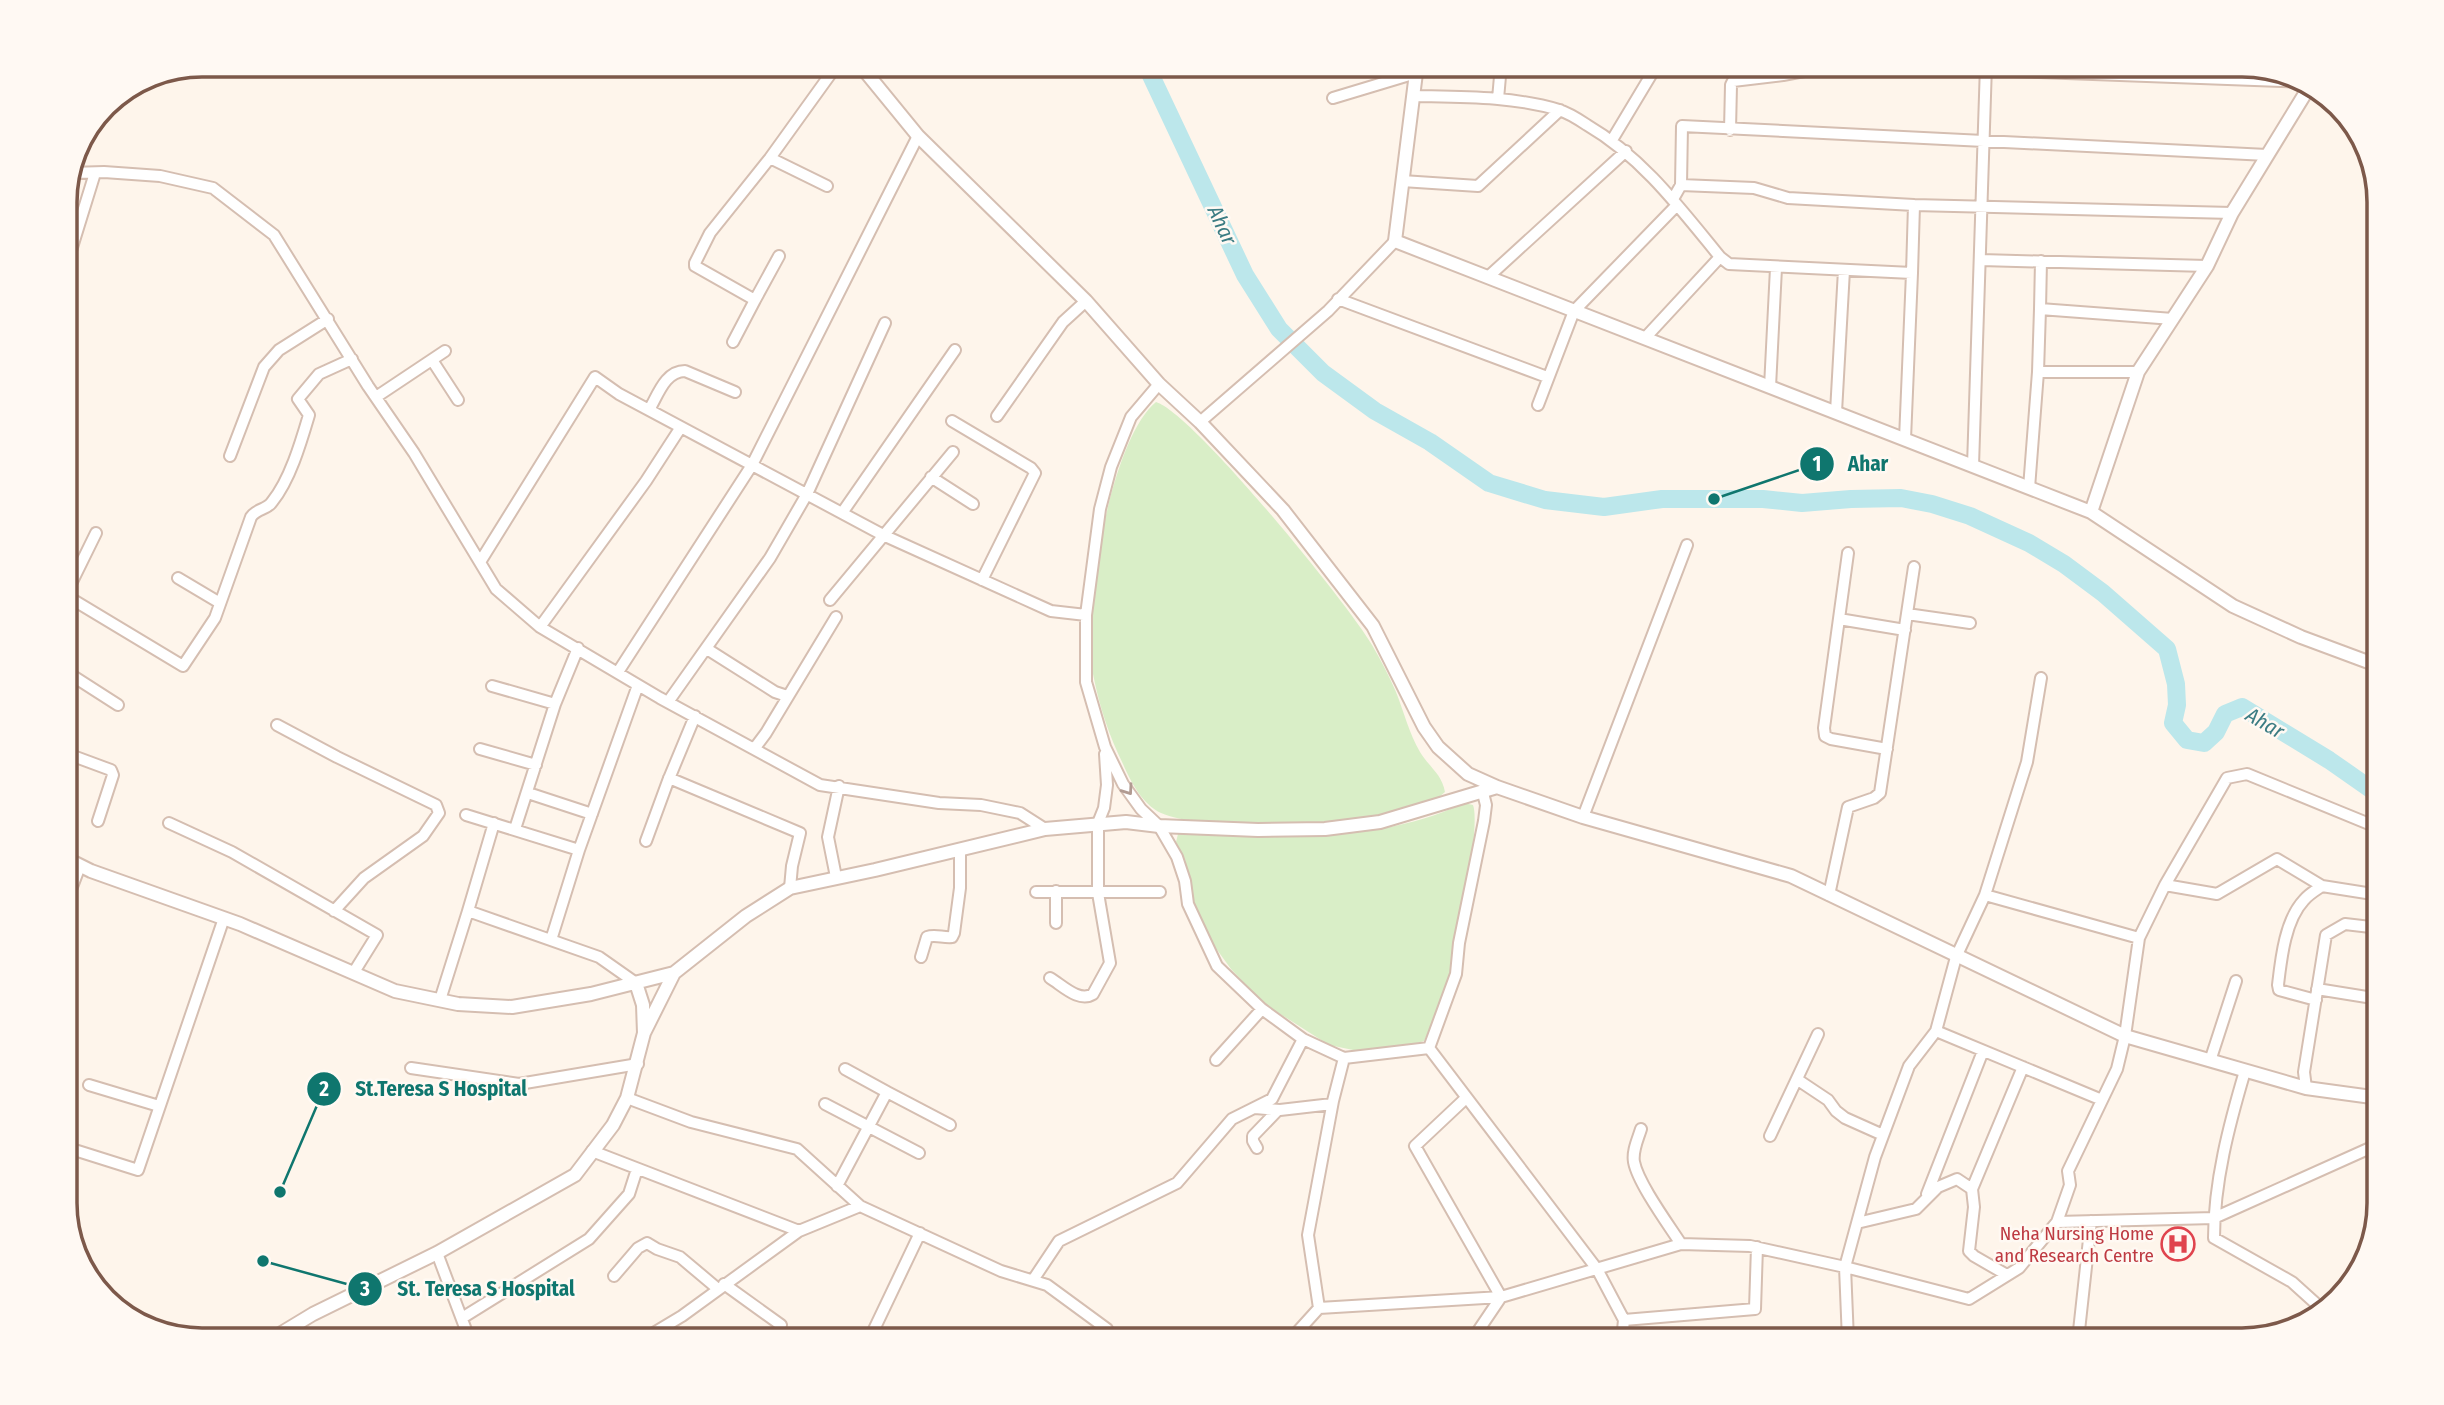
<svg xmlns="http://www.w3.org/2000/svg" width="2444" height="1405" viewBox="0 0 2444 1405" font-family="'Fira Sans Condensed',sans-serif">
<style>
.green{fill:#d9eec7}
.lines{fill:none;stroke-linecap:round;stroke-linejoin:round}
.river{stroke:#bce7eb;stroke-width:18}
.minor-casing{stroke:#d5beb1;stroke-width:14}
.tertiary-casing{stroke:#d5beb1;stroke-width:16}
.minor{stroke:#fff;stroke-width:10}
.tertiary{stroke:#fff;stroke-width:12}
.oneway{stroke:#b19b92}
.labels{text-anchor:middle;stroke-width:5;stroke-linejoin:round;paint-order:stroke}
.health-label{font-size:19px;fill:#be3a42;stroke:#fff9f3;text-anchor:end}
.water-label{font-size:21px;font-style:italic;fill:#3b7c83;stroke:#fff9f3}
.rim{fill:none;stroke:#7d594a;stroke-width:3.5}
.leader{fill:none;stroke:#0f766e;stroke-width:2.5}
.callout-dot{fill:#0f766e;stroke:#fff9f3;stroke-width:2.5}
.mark-label{font-size:21px;text-anchor:middle;font-weight:bold;fill:#fff}
.callout-label{font-size:21px;text-anchor:middle;font-weight:bold;fill:#0f766e;stroke:#fff9f3;stroke-width:5;stroke-linejoin:round;paint-order:stroke}
</style>
<rect width="100%" height="100%" fill="#fef5eb"/>
<path class="green" d="M1156,402c37,11 192,202 216,243 9,15 17,31 24,47 8,20 13,41 24,60 9,15 22,22 25,40 -24,23 -98,31 -131,31 -38,0 -120,5 -153,-10 -19,-9 -30,-31 -38,-49 -14,-28 -24,-59 -30,-90 -11,-59 16,-233 63,-272z
M1464,803l9,2c8,19 -15,146 -22,171 -7,23 -17,43 -27,65l-21,6 -45,4 -29,-6 -66,-42 -32,-34 -24,-33 -16,-40 -6,-37 -9,-17 2,-8 8,-4c92,7 192,14 278,-27z"/>
<g class="lines">
<path class="river" d="M1146,65l99,210 34,54 44,44 52,38 55,31 59,41 56,17 59,7 58,-8h101l39,4 49,-4 50,-1 31,6 38,12 59,27 35,21 39,29 64,56 9,35 1,21 -4,18 14,17 17,3 12,-11 9,-18 17,-7 87,53 50,35"/>
<defs>
<path id="minor" d="M1820,65v3l166,2 321,12
M1414,96c48,1 98,0 145,14 10,3 19,9 28,15 55,32 93,83 133,132l9,7 183,9 2,-68 318,8
M1333,98l83,-25
M1498,99l3,-34
M1730,130l1,-45 2,-4 50,-6 37,-7
M1612,140l45,-75
M770,158l57,28
M70,173l34,-1 56,4 53,12 61,47 94,151 46,67 82,136 44,38 120,71 160,87 119,18 42,2 39,8 25,16
M1402,181l76,5 82,-76
M1681,185l73,3 34,10 126,7
M1673,199l8,-14 1,-59 585,29
M1981,260l226,6
M65,270l30,-97
M1488,277l138,-126
M1338,299l209,78
M755,300l24,-44
M2040,309l1,-48
M1645,338l75,-81
M733,342l22,-42 -60,-34v-3l15,-30 60,-75 67,-93
M432,360l26,40
M2038,372h100
M1159,384l-28,33 -20,50 -11,42 -14,106v67l19,65 18,37 18,25 18,17 18,31 8,24 3,23 29,62 45,43 41,30 41,19
M1770,387l6,-119
M376,397l69,-46
M1538,405l36,-94 103,-106
M649,410c9,-15 16,-39 36,-39l50,21
M1836,412l8,-142
M997,416l66,-94 23,-21
M952,421l79,47 4,5 -53,107
M1200,422l128,-111 67,-70
M1905,439l7,-166
M230,456l34,-89 15,-17 49,-31
M1973,466l13,-401
M931,477l42,27
M2029,488l9,-116 2,-63 133,10
M842,513l113,-163
M1848,553l-24,175 1,8 6,3 56,10
M480,562l115,-185 24,17 264,141 168,76 35,4
M178,578l42,25
M65,595l118,71 32,-48 36,-101c6,-9 16,-7 21,-15 18,-22 29,-60 37,-87l-11,-16 21,-25 33,-15
M65,596l31,-63
M830,600l123,-148
M1907,614l63,9
M1839,619l66,11
M540,627l106,-146 35,-54
M707,649l68,43 12,4
M65,671l53,34
M618,672l134,-207 166,-329
M492,686l63,18
M668,702l102,-144 37,-64 78,-171
M277,725l60,32 99,48 3,8 -16,23 -59,42 -30,33
M480,749l56,16
M754,749l12,-16 70,-116
M65,753l46,17 2,5 -15,46
M669,778l131,55 -8,33 -2,22
M528,793l64,21
M466,815l113,35
M1583,817l104,-272
M169,823l63,29 145,83 -23,37
M515,829l40,-125 23,-56
M646,841l22,-60 27,-65
M836,877l-8,-40 11,-51
M2165,885l62,-107 20,-4 132,54
M1036,892h124
M1829,895l19,-88 26,-9 6,-5 34,-226
M1985,895l42,-133 14,-84
M65,905l15,-39
M468,911l26,-88
M1056,923v-32
M2139,938l26,-53 52,9 60,-35 45,27 57,9
M551,940l28,-90 59,-165
M921,957l6,-20c8,-3 16,1 25,0l2,-4 6,-45v-38
M1050,978c12,7 29,25 43,16l17,-31 -12,-70v-70l6,-15 3,-23 -2,-31
M2317,989l62,10
M440,1000l28,-89 131,46 37,26
M2316,1000l-37,-10 -1,-5c3,-26 7,-65 26,-85 5,-6 12,-10 18,-14
M1936,1031l166,69
M1429,1048l168,221 27,51 -2,20
M1216,1060l46,-51
M2210,1061l26,-80
M411,1068l108,16 119,-20
M2245,1071c-16,54 -31,111 -31,167l78,44 31,28
M1798,1080l30,20 8,11 9,7 38,17
M89,1085l70,21
M2306,1088l-2,-16 22,-137 19,-11 34,4
M887,1092l63,33
M627,1098l64,24 106,27 63,57
M825,1104l94,49
M1255,1108l25,2 52,-6
M1641,1129c-3,10 -9,22 -7,33 4,21 34,62 47,82
M1770,1136l48,-102
M65,1147l73,23 86,-252
M1257,1148l-4,-7v-5l25,-26
M592,1151l207,80
M837,1186l50,-94 -42,-23
M1972,1189l51,-122
M1927,1194l56,-143
M1857,1223l59,-14 22,-22 19,-8 15,10 2,18 -5,44 5,5 33,19
M437,1253l32,85 46,2
M614,1276l24,-28 9,-5 10,6 23,8 38,32
M1033,1280l26,-39 118,-58 55,-64 40,-20 31,-60
M724,1284l57,41
M1319,1308l-11,-73 25,-134 11,-43 85,-10 27,-74 3,-31 25,-122 2,-16 -3,-12
M462,1318l127,-79 40,-45 8,-25
M1624,1320l131,-11 2,-62
M408,1340l29,-6 9,3 23,1
M642,1340l40,-24 117,-85 61,-25 141,65 46,14 60,44 6,11
M869,1340l51,-107
M1290,1340l29,-32 182,-11 -86,-151 51,-48
M1472,1340l29,-43 180,-53 69,2 95,21 30,-110 34,-91 27,-35 20,-74 29,-62 154,43 -14,98 -8,33 -49,102 2,14 -13,37
M1848,1340l-3,-73 124,32 50,-31 38,-46 157,-4 165,-74
M2078,1340l13,-119"/>
<path id="tertiary" d="M860,65l58,71 168,165 73,83 41,38 83,88 90,116 51,101 14,20 30,27 29,13 86,30 208,59 334,160 181,52 73,10
M1417,65l-22,176 696,271 47,-140 69,-106 25,-53 79,-129
M2091,512l142,94 68,31 78,29
M65,858l26,13 149,53 155,67 63,13 54,3 79,-13 83,-21 72,-57 44,-28 85,-18 170,-41 81,-7 33,4 99,4 67,-1 55,-7 117,-35
M636,983l7,22 1,28
M270,1340l43,-26 124,-61 138,-78 38,-50 14,-27 17,-65 30,-60"/>
</defs>
<use href="#minor" class="minor-casing"/>
<use href="#tertiary" class="tertiary-casing"/>
<use href="#minor" class="minor"/>
<use href="#tertiary" class="tertiary"/>
</g>
<defs><path id="oneway-chevron" d="M-2-3.5L2.5 0L-2 3.5" fill="none" stroke-width="1.6" stroke-linecap="round" stroke-linejoin="round" transform="scale(1.75)"/></defs>
<use class="oneway" href="#oneway-chevron" transform="translate(1128 790) rotate(55)"/>
<defs>
<symbol id="hospital-ring" viewBox="-11 -11 22 22"><circle r="9.5" fill="#fff9f3" stroke="#e0444e" stroke-width="1.5"/><path d="M-5-5h3v3.5h4V-5h3V5h-3V1.5h-4V5h-3Z" fill="#e0444e"/></symbol>
</defs>
<g fill-rule="evenodd">
<use href="#hospital-ring" x="2159" y="1225" width="38" height="38"/>
</g>
<g class="labels">
<g class="health-label">
<text x="2154" y="1240">Neha Nursing Home<tspan x="2154" dy="22">and Research Centre</tspan></text>
</g>
<g class="water-label">
<text transform="translate(1222 225) rotate(65)" y="7">Ahar</text>
<text transform="translate(2265 723) rotate(30)" y="7">Ahar</text>
</g>
</g>
<path d="M0 0H2444V1405H0ZM202 77H2242A125 125 0 0 1 2367 202V1203A125 125 0 0 1 2242 1328H202A125 125 0 0 1 77 1203V202A125 125 0 0 1 202 77Z" fill="#fff9f3" fill-rule="evenodd"/>
<path class="rim" d="M202 77H2242A125 125 0 0 1 2367 202V1203A125 125 0 0 1 2242 1328H202A125 125 0 0 1 77 1203V202A125 125 0 0 1 202 77Z"/>
<path class="leader" d="M1714 499L1817 464M280 1192L324 1089M263 1261L365 1289"/>
<g class="callout-dot">
<circle cx="1714" cy="499" r="7"/>
<circle cx="280" cy="1192" r="7"/>
<circle cx="263" cy="1261" r="7"/>
<circle cx="1817" cy="464" r="18"/>
<circle cx="324" cy="1089" r="18"/>
<circle cx="365" cy="1289" r="18"/>
</g>
<g class="mark-label">
<text x="1817" y="471">1</text>
<text x="324" y="1096">2</text>
<text x="365" y="1296">3</text>
</g>
<g class="callout-label">
<text x="1868" y="471">Ahar</text>
<text x="441" y="1096">St.Teresa S Hospital</text>
<text x="486" y="1296">St. Teresa S Hospital</text>
</g>
</svg>
